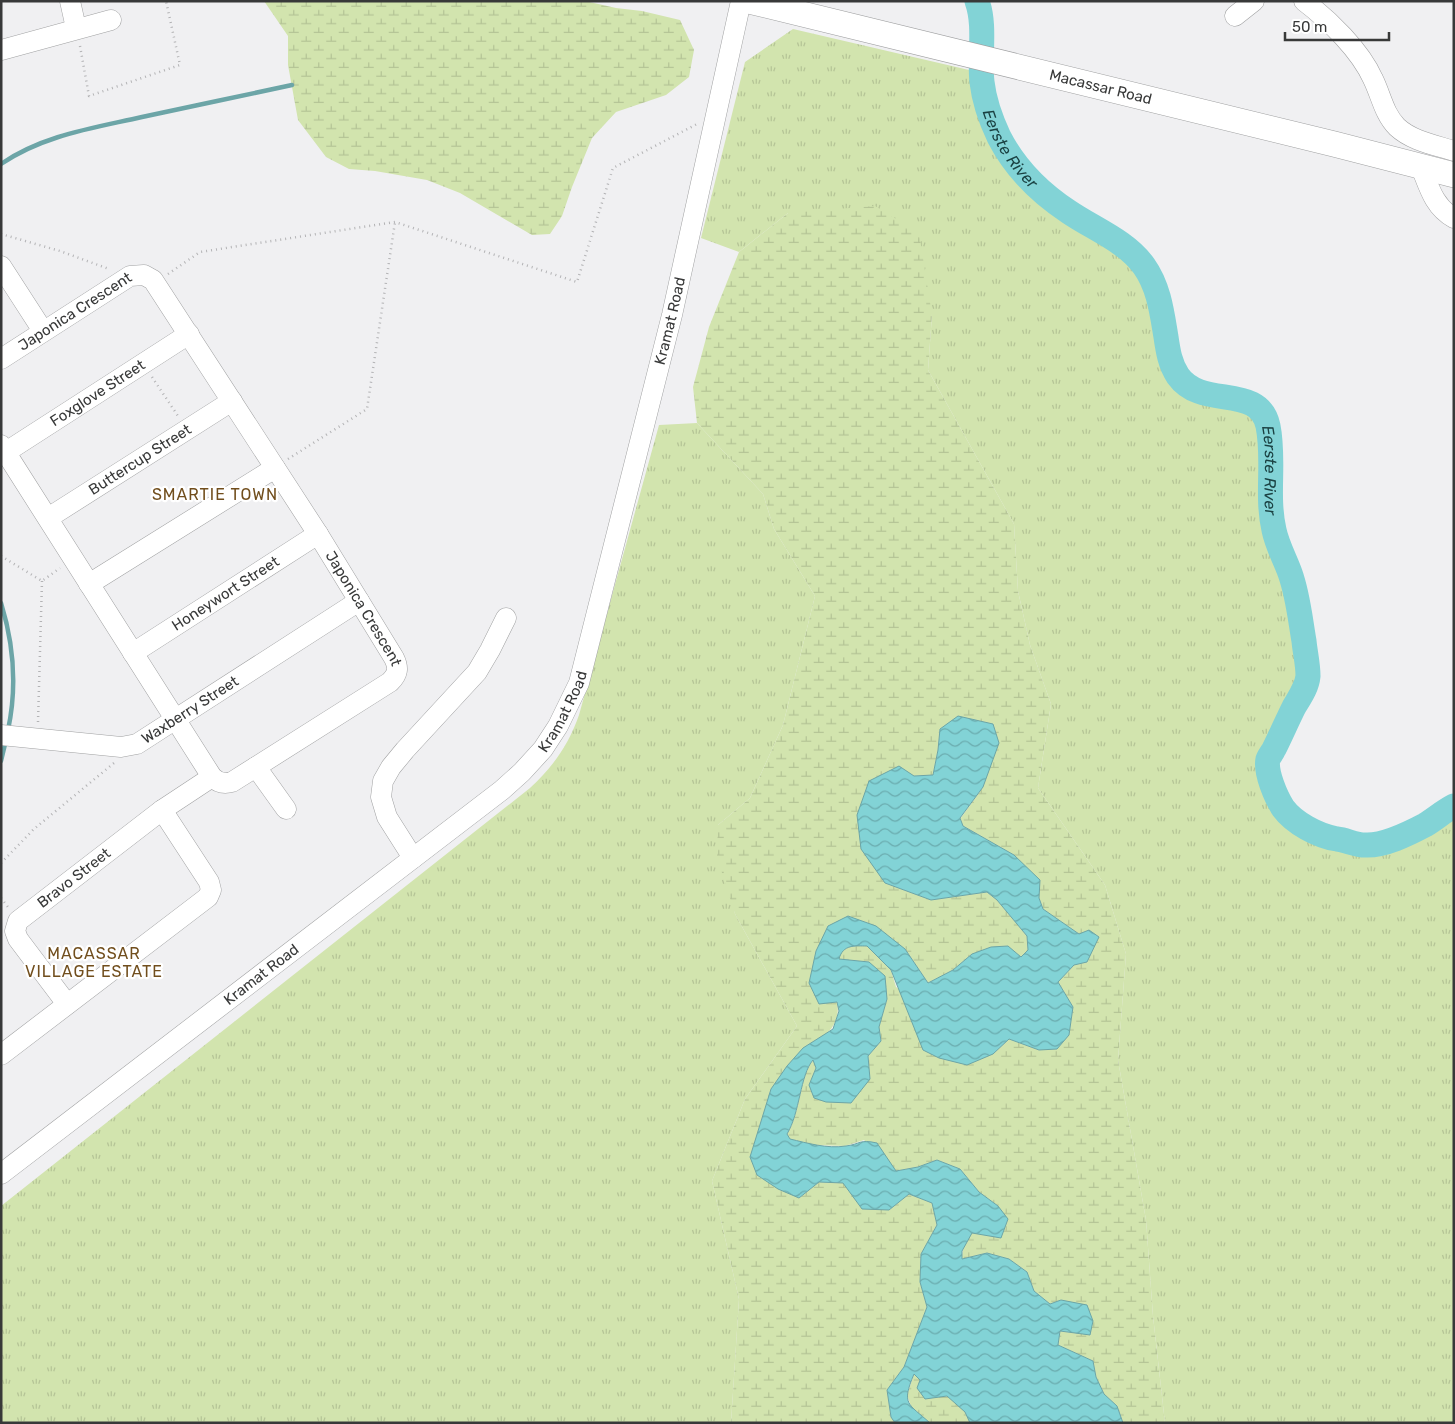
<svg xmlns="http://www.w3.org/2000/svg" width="1455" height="1424" viewBox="0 0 1455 1424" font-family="Rubik,sans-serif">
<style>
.grass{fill:url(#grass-tufts)}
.wetland{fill:url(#wetland-marsh)}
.water{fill:url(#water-waves);stroke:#6ca5a7}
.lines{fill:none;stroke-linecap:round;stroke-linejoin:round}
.stream{stroke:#6ca5a7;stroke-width:4.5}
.river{stroke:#82d3d6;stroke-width:25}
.minor-casing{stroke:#a0a1a2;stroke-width:21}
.major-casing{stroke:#a0a1a2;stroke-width:26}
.path{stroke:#b3b3b5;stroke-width:2.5;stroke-dasharray:1 4;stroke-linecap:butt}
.minor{stroke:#fff;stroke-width:20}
.major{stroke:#fff;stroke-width:25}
.labels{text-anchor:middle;stroke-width:4.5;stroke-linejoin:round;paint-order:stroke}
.street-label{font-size:15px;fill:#383939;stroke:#fff}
.water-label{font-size:16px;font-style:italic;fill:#1a4142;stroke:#fff}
.neighbourhood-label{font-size:16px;letter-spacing:1px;fill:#714e1d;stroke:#fff}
</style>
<defs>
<pattern id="grass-tufts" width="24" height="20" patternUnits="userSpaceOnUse" patternTransform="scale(1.25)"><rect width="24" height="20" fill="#d2e4ae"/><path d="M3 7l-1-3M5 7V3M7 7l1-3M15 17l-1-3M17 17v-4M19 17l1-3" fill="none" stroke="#b5c496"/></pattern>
<pattern id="wetland-marsh" width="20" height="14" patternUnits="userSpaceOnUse" patternTransform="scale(1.25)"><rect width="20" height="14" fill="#d2e4ae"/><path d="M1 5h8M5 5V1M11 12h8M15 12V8" fill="none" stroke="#b5c496"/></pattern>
<pattern id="water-waves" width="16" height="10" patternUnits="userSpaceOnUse" patternTransform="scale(1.25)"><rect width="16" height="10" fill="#82d3d6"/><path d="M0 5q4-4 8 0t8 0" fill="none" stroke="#6bacaf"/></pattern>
</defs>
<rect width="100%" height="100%" fill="#f0f0f2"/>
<path class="grass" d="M793,29l189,44c1,59 43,111 90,141 24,15 52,28 70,50 16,20 20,47 24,71 3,16 4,33 16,45 6,6 15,12 23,14 23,7 56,0 62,31 3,10 2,22 2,33 1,23 0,46 5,70 3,16 11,30 16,46 7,20 10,42 13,63 2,13 5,26 4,38 0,19 -16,37 -24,54 -4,6 -5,13 -9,20 -2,3 -5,5 -6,9 -2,8 1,19 4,26 13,37 37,49 73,56 15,3 20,6 37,3 14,-3 32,-12 45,-19 9,-6 17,-14 27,-18v617h-289l-12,-107 -7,-96 -28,-160 8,-106 -21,-69 -67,-97 13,-84 -21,-59 -12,-54 -4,-67 -86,-154 4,-55 -144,-102 -49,39 -38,-14 44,-176z
M697,423l66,71 11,35 41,67 -32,129 -33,73 -32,27 17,89 62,112 -52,73 -33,82 27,118 -8,124h-730v-217l529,-418c23,-21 39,-44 49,-73l80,-290z"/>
<path class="wetland" d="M264,1h321l31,7 26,3 38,9 14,30 -5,27 -23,18 -50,17 -24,26 -20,49 -10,29 -12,18 -18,1 -72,-42 -33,-13 -52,-9 -26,-2 -23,-12 -28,-37 -10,-55v-29z
M875,206l44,27 13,82 -4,55 86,154 4,67 12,54 21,59 -13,84 67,97 21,69 -8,106 28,160 7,96 12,107h-42l-6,-17 -13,-12 -8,-17 -3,-16 -35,-16 2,-14 13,2 -12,-33 -11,4 -16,-13 -7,-19 -18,-13 -22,-6 -25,6c0,-23 21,-38 36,-53l-19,-14 -19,-23 -23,-9 -19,7 -22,4 -32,-31 -19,6 -32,-1 -23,-6 -3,-5c14,-22 12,-58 27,-75l2,9 -6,17 60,-6 -2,-23 13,-15 -2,-14 8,-28 -18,-37 -31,-3c5,-15 16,-13 29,-13l24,24 5,17 97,67 16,-15 30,11 34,-43 -15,-25 16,-17 13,-4 -8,-27 -36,-25 -4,-11 -25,-43 -51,-29 -3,-7 23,-32 -43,-58 -2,21 -5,25 -19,1 -29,107 46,17 56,-8 10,8 30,36 1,14 -7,7 -49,-3 -19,16 -25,13 -23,-34 -77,-23v76h9c3,13 -2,25 -13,34l-53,53 28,109 20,-16 24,1 46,27 20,-16 23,9 5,22 -16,29 -1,28 7,25 -23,60 -17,23 4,27 4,6h-164l8,-124 -27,-118 33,-82 52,-73 -62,-112 -18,-57 1,-32 32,-27 33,-73 32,-129 -41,-67 -11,-35 -66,-71 -4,-36 16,-60 30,-75 49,-39z
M914,1374c14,14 40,22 51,38 3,3 4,7 5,11h-40l-18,-14 -5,-14z"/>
<path class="water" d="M958,716l35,8 6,19 -16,44 -23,31 3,8 51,29 26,25 -1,18 4,11 36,25 10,-4 10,7 -12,25 -13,3 -16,17 15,25 -4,28 -12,14 -18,1 -30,-11 -16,15 -26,11 -28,-7 -16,-8 -32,-80 -24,-24c-12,0 -24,-2 -28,13l30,3 16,14 2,23 -8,28 2,14 -13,15 2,23 -19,24 -25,-1 -12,-4 -5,-13 7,-17 -3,-8c-13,15 -13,53 -26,74l3,5c17,4 37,10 56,7 15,-2 13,-7 31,-3l19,28 22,-4 19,-7 23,9 19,23 19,14 10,13 -7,19 -29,-5 -10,18v8l25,-6 22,6 18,13 7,19 16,13 11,-4 26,5 6,16 -3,14 -30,-4 -2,14 35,16 3,16 8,17 13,12 6,17h-153l-5,-11 -18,-16 -22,3 -8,-11 3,-8 -6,-6c-13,31 -6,29 16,49h-35l-4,-6 -4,-27 17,-23 23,-60 -7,-25 1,-28 16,-29 -5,-22 -23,-9 -20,16 -27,-1 -19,-26 -24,-1 -20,16 -21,-9 -21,-14 -7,-18 21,-68 16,-23 16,-18 30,-19 6,-18 -2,-9 -18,2 -10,-21 7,-32 12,-25 20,-10 28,10 29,23 23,34 25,-13 19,-16 19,-7 17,-1 13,11 7,-7 -1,-14 -30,-36 -10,-8 -56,8 -46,-17 -24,-34 -4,-34 12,-34 30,-15 15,10 19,-1 5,-25 2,-21z"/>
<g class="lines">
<path class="stream" d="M1,164c42,-29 93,-36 141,-47 50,-11 100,-21 150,-32
M1,603c13,42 16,85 7,127
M1,761l5,-21"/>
<path class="river" id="s1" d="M977,1c9,25 2,55 5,81 2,18 9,38 17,55 16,31 41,56 70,75 25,17 57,29 75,54 15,21 18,47 22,71 2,14 4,27 12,39 24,34 81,7 90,50 7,34 -2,69 6,104 3,15 11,29 16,43 8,22 10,45 14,68 1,11 4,23 4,35 -1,11 -8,21 -14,31 -7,14 -13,28 -20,42 0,1 -6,9 -6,10 -3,13 8,38 15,49 11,15 35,28 54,31 9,1 19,6 28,6 19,1 43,-11 60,-20 10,-6 19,-14 29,-19"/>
<defs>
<g id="minor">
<path d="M70,1l6,27"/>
<path d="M1304,1c25,19 56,49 69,78 8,16 11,35 24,48 15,14 38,18 57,24"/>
<path d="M1235,16l19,-15"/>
<path d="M1,50l110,-30"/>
<path d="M1421,167c8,20 13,40 33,51"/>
<path d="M1,266l42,65"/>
<path id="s2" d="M1,359l129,-83 14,-1 9,5 165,254 76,124c5,10 4,16 -4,24l-158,100c-7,2 -14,1 -20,-5l-211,-332"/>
<path id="s3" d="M6,452l183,-118"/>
<path id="s4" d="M48,518l184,-117"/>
<path d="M89,584l186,-116"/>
<path id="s5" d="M133,653l185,-119"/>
<path id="s6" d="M1,735l120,12 16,-3 222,-143"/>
<path d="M256,767l30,42"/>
<path d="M413,858l-26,-41 -6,-20 2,-16 8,-14 14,-17 72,-78 13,-22 16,-32"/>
<path id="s7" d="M67,1004l-49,-65 -3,-8 3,-10 144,-111 50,-33"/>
<path d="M1,1055l207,-158 3,-7 -2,-8 -47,-72"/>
<path id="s8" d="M1,1174l501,-384 20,-18 21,-23 15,-23 21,-43 93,-368 69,-314"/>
</g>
<g id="major">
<path id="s9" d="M749,1l585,143 120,31"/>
</g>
</defs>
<use href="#minor" class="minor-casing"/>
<use href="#major" class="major-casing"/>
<path class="path" d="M80,46l9,50 91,-31 -14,-64
M1,234l59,17 49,18
M168,274l32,-22 195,-30 182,60 36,-114 84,-44
M152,377l26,39
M288,459l79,-50 28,-187
M1,556l41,25 18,-13
M38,722l4,-141
M1,863l33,-34 80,-66
M1,898l7,9"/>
<use href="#minor" class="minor"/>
<use href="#major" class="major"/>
</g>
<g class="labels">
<g class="street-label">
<text dy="5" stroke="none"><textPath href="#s9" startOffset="362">Macassar Road</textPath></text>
<text dy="5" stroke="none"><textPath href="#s2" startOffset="88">Japonica Crescent</textPath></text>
<text dy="5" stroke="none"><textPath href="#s8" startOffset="1138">Kramat Road</textPath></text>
<text dy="5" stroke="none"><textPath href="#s3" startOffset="109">Foxglove Street</textPath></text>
<text dy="5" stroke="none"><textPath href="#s4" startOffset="109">Buttercup Street</textPath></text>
<text dy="5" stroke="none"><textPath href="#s5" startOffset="110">Honeywort Street</textPath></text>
<text dy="5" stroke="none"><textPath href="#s2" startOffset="568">Japonica Crescent</textPath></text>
<text dy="5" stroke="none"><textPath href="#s8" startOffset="732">Kramat Road</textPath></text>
<text dy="5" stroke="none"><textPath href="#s6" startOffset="200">Waxberry Street</textPath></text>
<text dy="5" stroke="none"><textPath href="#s7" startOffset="171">Bravo Street</textPath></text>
<text dy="5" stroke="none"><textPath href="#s8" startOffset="328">Kramat Road</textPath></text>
</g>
<g class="water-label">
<text dy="6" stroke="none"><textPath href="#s1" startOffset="155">Eerste River</textPath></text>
<text dy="6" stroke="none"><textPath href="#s1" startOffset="606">Eerste River</textPath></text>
</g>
<g class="neighbourhood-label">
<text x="215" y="500">SMARTIE TOWN</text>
<text x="94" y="959">MACASSAR<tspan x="94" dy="18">VILLAGE ESTATE</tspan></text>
</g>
</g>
<rect width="1455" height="1424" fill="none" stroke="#383939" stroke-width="5"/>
<path d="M1285 32v8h104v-8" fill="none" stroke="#383939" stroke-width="2.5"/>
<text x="1292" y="32" font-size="15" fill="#383939" stroke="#ffffff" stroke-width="4" paint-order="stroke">50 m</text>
</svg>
